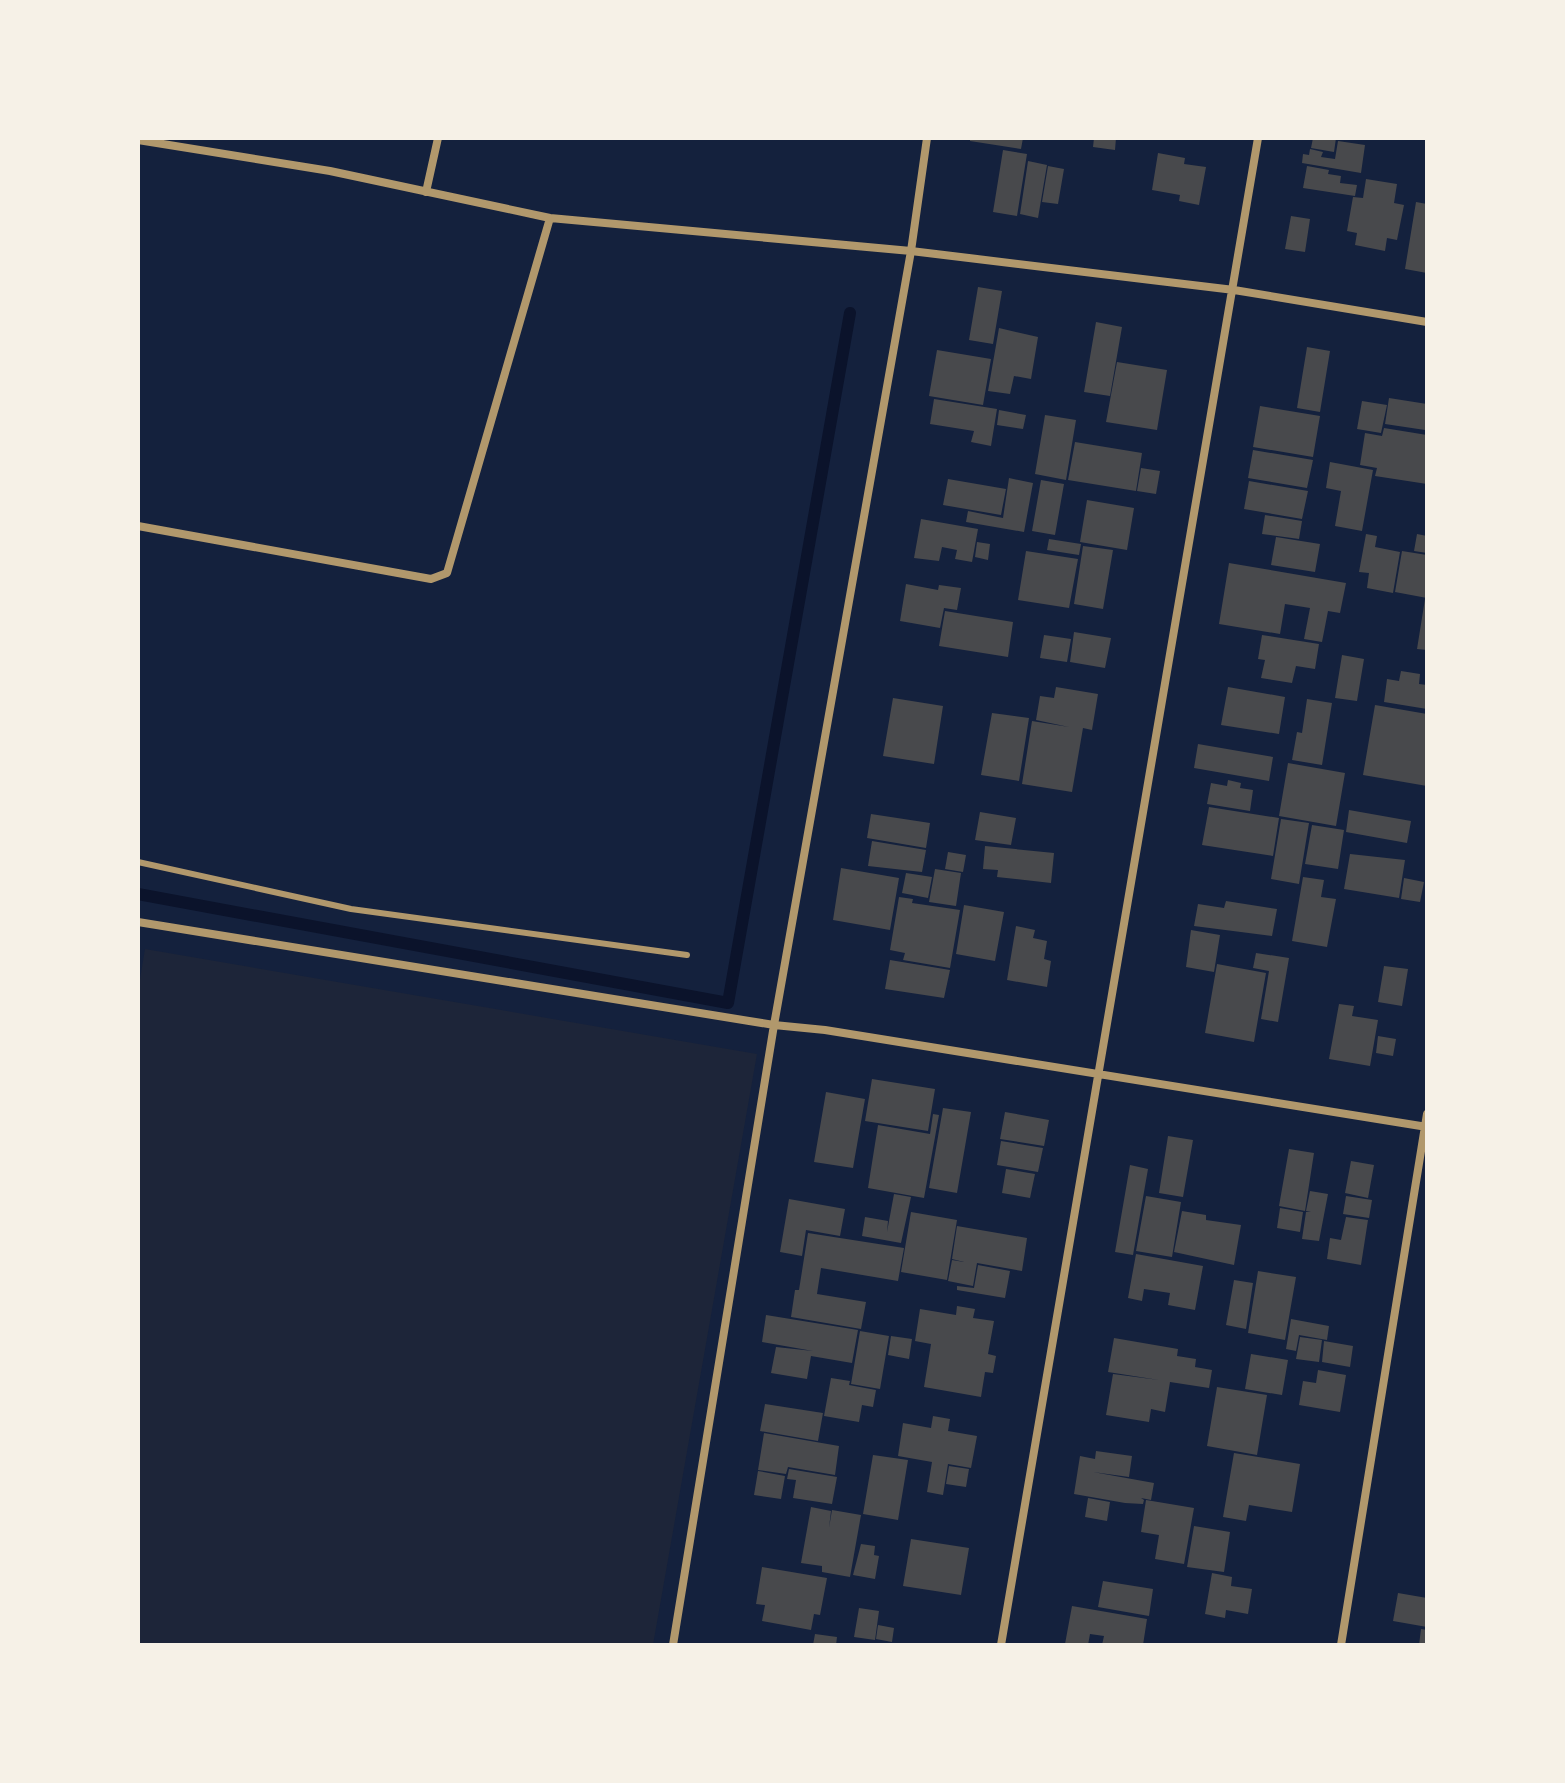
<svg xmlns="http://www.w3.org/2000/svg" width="1565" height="1783" viewBox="0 0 1565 1783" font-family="Barlow,sans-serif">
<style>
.green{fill:#1d2539}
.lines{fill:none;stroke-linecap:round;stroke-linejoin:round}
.stream{stroke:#0b132b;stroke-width:12}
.building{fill:#48494c}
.service{stroke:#b1986c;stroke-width:6}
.minor{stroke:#b1986c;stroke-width:8}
</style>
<rect width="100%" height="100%" fill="#14213d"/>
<path class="green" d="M145,949l612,105 -104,591h-515v-654z"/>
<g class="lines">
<path class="stream" d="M138,894l590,109 122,-690"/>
</g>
<path class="building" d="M970,138h53l-2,11 -51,-8z
M1094,138h22l-1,12 -22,-3z
M1313,138h23l-2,14 -23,-4z
M1338,141l27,4 -4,28 -59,-10 1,-9 6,1 1,-6 13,3 -2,5 14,2z
M1003,150l24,4 -10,62 -24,-4z
M1158,153l27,5 -1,6 22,3 -7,38 -20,-4 1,-6 -28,-5z
M1028,161l19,4 -9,53 -18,-4z
M1048,166l16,3 -6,35 -16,-2z
M1307,166l22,4 -1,4 13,2 -1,7 17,2 -2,11 -52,-8z
M1366,179l31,5 -3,19 10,2 -7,35 -10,-2 -2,13 -30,-6 2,-12 -10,-2 6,-34 10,1z
M1416,202l11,2v69l-22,-4z
M1291,216l19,3 -5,33 -20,-3z
M978,287l24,4 -9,53 -24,-4z
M1096,322l26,5 -12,69 -26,-4z
M999,328l39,9 -7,42 -17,-3 -4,18 -22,-3z
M1307,347l23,4 -10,61 -23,-4z
M937,350l54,9 -8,46 -54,-9z
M1117,362l50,8 -10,60 -51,-8z
M1389,398l38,6 -2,26 -40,-6z
M934,399l63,10 -6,37 -20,-4 3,-11 -44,-7z
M1362,401l25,4 -6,28 -24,-4z
M1260,406l60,10 -7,41 -60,-10z
M999,410l27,5 -3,14 -26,-4z
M1045,415l31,5 -10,60 -31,-6z
M1384,428l43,7v49l-52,-8 2,-8 -17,-3 5,-32 17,3z
M1075,442l67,11 -6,38 -68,-11z
M1253,450l60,10 -6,28 -59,-10z
M1330,462l43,8 -11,61 -27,-5 6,-35 -15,-3z
M1141,468l19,3 -4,23 -19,-3z
M1009,478l24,5 -9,49 -58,-10 2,-11 35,7z
M948,479l58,10 -5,26 -58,-10z
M1041,480l23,4 -9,51 -23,-4z
M1249,481l59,10 -6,28 -58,-10z
M1087,500l47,8 -7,42 -47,-8z
M1265,515l37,6 -3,18 -37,-5z
M921,519l57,10 -6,33 -17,-3 2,-9 -15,-3 -3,14 -25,-3z
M1366,534l11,2 -2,11 25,5 -7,41 -26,-5 2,-15 -10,-1z
M1417,534l10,2v17l-13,-2z
M1276,537l44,7 -5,28 -44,-7z
M1049,539l32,5 -2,11 -32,-5z
M977,542l13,2 -2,16 -13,-3z
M1083,546l30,4 -10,59 -29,-5z
M1026,551l52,8 -9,49 -51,-8z
M1402,551l25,4v43l-32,-6z
M1229,563l117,20 -6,30 -12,-2 -6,31 -18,-3 6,-31 -25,-4 -5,30 -61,-10z
M906,584l32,6 1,-5 22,3 -4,22 -13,-2 -4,20 -40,-7z
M1425,599h2v51l-10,-1z
M945,611l68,11 -5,35 -69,-11z
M1074,632l37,6 -6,30 -35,-6z
M1044,635l27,4 -4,23 -27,-4z
M1262,635l57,9 -4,25 -19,-3 -4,17 -31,-5 4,-18 -7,-1z
M1342,655l22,4 -7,42 -22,-3z
M1401,671l19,3 -1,10 8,1v24l-43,-7 3,-23 12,2z
M1056,687l42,7 -6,36 -9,-2 -11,64 -50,-8 10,-63 37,6 -33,-7 4,-24 14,2z
M1228,687l57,10 -6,37 -58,-9z
M893,698l50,8 -9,58 -51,-8z
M1307,699l25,4 -10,62 -30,-5 5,-28 5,1z
M1375,705l52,9v72l-64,-11z
M992,713l37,5 -10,63 -38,-6z
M1198,744l75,13 -4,24 -75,-13z
M1288,763l57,10 -9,53 -57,-10z
M1228,780l13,3 -1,5 13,2 -3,21 -43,-7 4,-21 16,3z
M1209,807l70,11 -6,38 -71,-11z
M1349,810l62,11 -4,22 -61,-11z
M980,812l36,6 -5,27 -36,-5z
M871,814l59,9 -4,25 -59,-10z
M1281,819l28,4 -10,61 -28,-5z
M1312,825l32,5 -6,39 -33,-5z
M872,841l54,9 -4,22 -54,-6z
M985,846l69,7 -3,30 -54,-6 1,-7 -15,-1z
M948,852l18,3 -3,17 -18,-3z
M1350,854l55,6 -6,38 -55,-9z
M841,868l58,10 -9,52 -57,-10z
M935,869l26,4 -5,33 -27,-4z
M906,873l26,4 -4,21 -26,-5z
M1303,877l21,3 -3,17 15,2 -9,48 -35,-6z
M1404,878l20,4 -4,20 -19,-3z
M899,897l14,2 -1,4 48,7 -10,58 -47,-8 2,-7 -15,-3z
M1226,901l51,8 -5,27 -78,-10 4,-22 26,4z
M964,905l40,7 -9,49 -39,-7z
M1016,926l19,4 -2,8 14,3 -3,18 7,2 -4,26 -40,-7z
M1191,930l29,5 -6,37 -28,-5z
M1256,953l33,5 -11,64 -17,-3 8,-48 -16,-3z
M890,960l60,10 -6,28 -59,-9z
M1217,964l49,9 -12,69 -49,-9z
M1384,966l24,3 -6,37 -24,-4z
M1339,1004l15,2 -2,10 26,4 -8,46 -41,-7z
M1378,1036l18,3 -3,17 -17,-3z
M872,1079l63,10 -7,42 -63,-10z
M826,1092l39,7 -12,69 -39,-6z
M943,1108l28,4 -14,81 -28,-5z
M1005,1112l44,8 -5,26 -44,-7z
M933,1114l6,1 -15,83 -56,-10 10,-63 52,9z
M1168,1136l25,4 -10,57 -24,-4z
M1001,1141l42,7 -5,24 -41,-7z
M1289,1149l25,4 -9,58 -26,-5z
M1351,1161l23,4 -6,33 -23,-5z
M1130,1165l18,4 -15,86 -18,-3z
M1006,1169l29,5 -5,24 -28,-5z
M1310,1191l18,3 -9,47 -17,-2 4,-27h5l-5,-1z
M894,1194l17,3 -10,46 -39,-7 3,-19 23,4 -1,11z
M1146,1196l35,6 -9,55 -36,-6z
M1346,1196l26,4 -3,18 -26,-4z
M789,1199l56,10 -5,27 -34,-6 -4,26 -22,-4z
M1280,1208l23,4 -3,20 -23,-4z
M1182,1211l24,4v5l35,5 -7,40 -60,-13z
M911,1212l46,8 -10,60 -46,-8z
M1346,1217l22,3 -7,45 -34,-6 3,-21 11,2z
M957,1226l70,12 -5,33 -45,-8 -4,23 -25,-5 4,-21 12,2 -12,-3z
M808,1233l96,15 -6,33 -77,-13 -4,26 49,8 -5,27 -70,-12 4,-27h4z
M1136,1254l67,12 -8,44 -27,-5 2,-12 -26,-4 -2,12 -14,-3z
M978,1265l32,6 -5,27 -48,-8v-4l17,2z
M1258,1271l38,6 -11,63 -37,-7z
M1234,1280l19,3 -7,46 -20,-4z
M957,1306l18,3 -2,9 21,3 -6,33 8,2 -3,17 -8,-1 -4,25 -57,-10 7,-43 -16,-3 5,-32 36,6z
M766,1315l92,15 -6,33 -41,-7 -4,23 -36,-6 5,-26 37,4 -51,-9z
M1291,1319l38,7 -2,14 -28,-5 -3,16 -10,-2z
M860,1331l29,5 -9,53 -29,-5z
M891,1336l21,3 -3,20 -21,-4z
M1300,1337l22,3 -3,22 -23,-3z
M1114,1338l64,11 -1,7 19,3 -1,8 17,3 -3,18 -39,-6 -5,30 -14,-3 -2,13 -43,-7 7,-41 46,6 -51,-8z
M1324,1341l29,5 -3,21 -28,-5z
M1251,1354l37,6 -6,35 -37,-6z
M1318,1370l28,5 -6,37 -41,-7 4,-24 13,2z
M831,1378l19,3 -1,4 27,5 -3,17 -11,-2 -3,17 -35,-6z
M1217,1387l50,8 -10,60 -50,-9z
M765,1404l58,9 -5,28 -58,-10z
M933,1416l17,3 -2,12 29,5 -6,32 -23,-4 -5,31 -16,-3 5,-30 -34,-6 5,-33 28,5z
M764,1433l75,13 -4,29 -47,-8 -2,7 -28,-4z
M1096,1451l36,5 -3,21 -36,-5 61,11 -3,17 -10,-2 3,2 -1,4 -18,-1 -51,-9 6,-38 15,3z
M1234,1453l66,11 -8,48 -43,-7 -3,16 -23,-4z
M873,1455l35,5 -10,60 -35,-6z
M949,1466l20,3 -3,18 -20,-3z
M789,1469l48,8 -5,27 -39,-6 3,-18 -9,-1z
M758,1471l27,5 -4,23 -27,-4z
M1088,1498l22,4 -3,19 -22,-4z
M1146,1500l48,8 -10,56 -29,-5 4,-24 -18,-3z
M811,1507l20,4 -2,17 3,-18 29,5 -11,62 -28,-5v-6l-21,-3z
M1194,1526l36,6 -6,40 -37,-5z
M911,1539l58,9 -8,47 -58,-9z
M861,1544l14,2 -1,9 5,1 -4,23 -22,-4z
M762,1567l65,11 -7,37 -6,-1 -3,16 -49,-9 3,-16 -9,-1z
M1212,1573l20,4 -1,9 21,3 -4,25 -22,-4 -1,8 -20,-4z
M1103,1581l50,8 -4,27 -51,-9z
M1398,1593l29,5v29l-34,-6z
M1072,1606l75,13 -4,26h-41l2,-9 -14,-2 -2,11 -23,-1z
M859,1608l20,3 -4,29 -21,-3z
M878,1625l16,3 -2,14 -16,-3z
M1421,1629l6,1v15h-8z
M815,1634l22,3 -1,8h-23z"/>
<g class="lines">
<path class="service" d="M138,862l213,47 336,46"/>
<path class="minor" d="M138,140l192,31 220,47 361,33 323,39 193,32
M426,192l12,-54
M138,526l293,53 16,-6 103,-355
M138,922l636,103 51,5 602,97
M673,1645l101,-620 137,-774 16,-113
M1001,1645l257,-1507
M1341,1645l86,-531"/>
</g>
<rect width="1565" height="1783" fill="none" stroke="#f6f1e7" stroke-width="280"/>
</svg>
